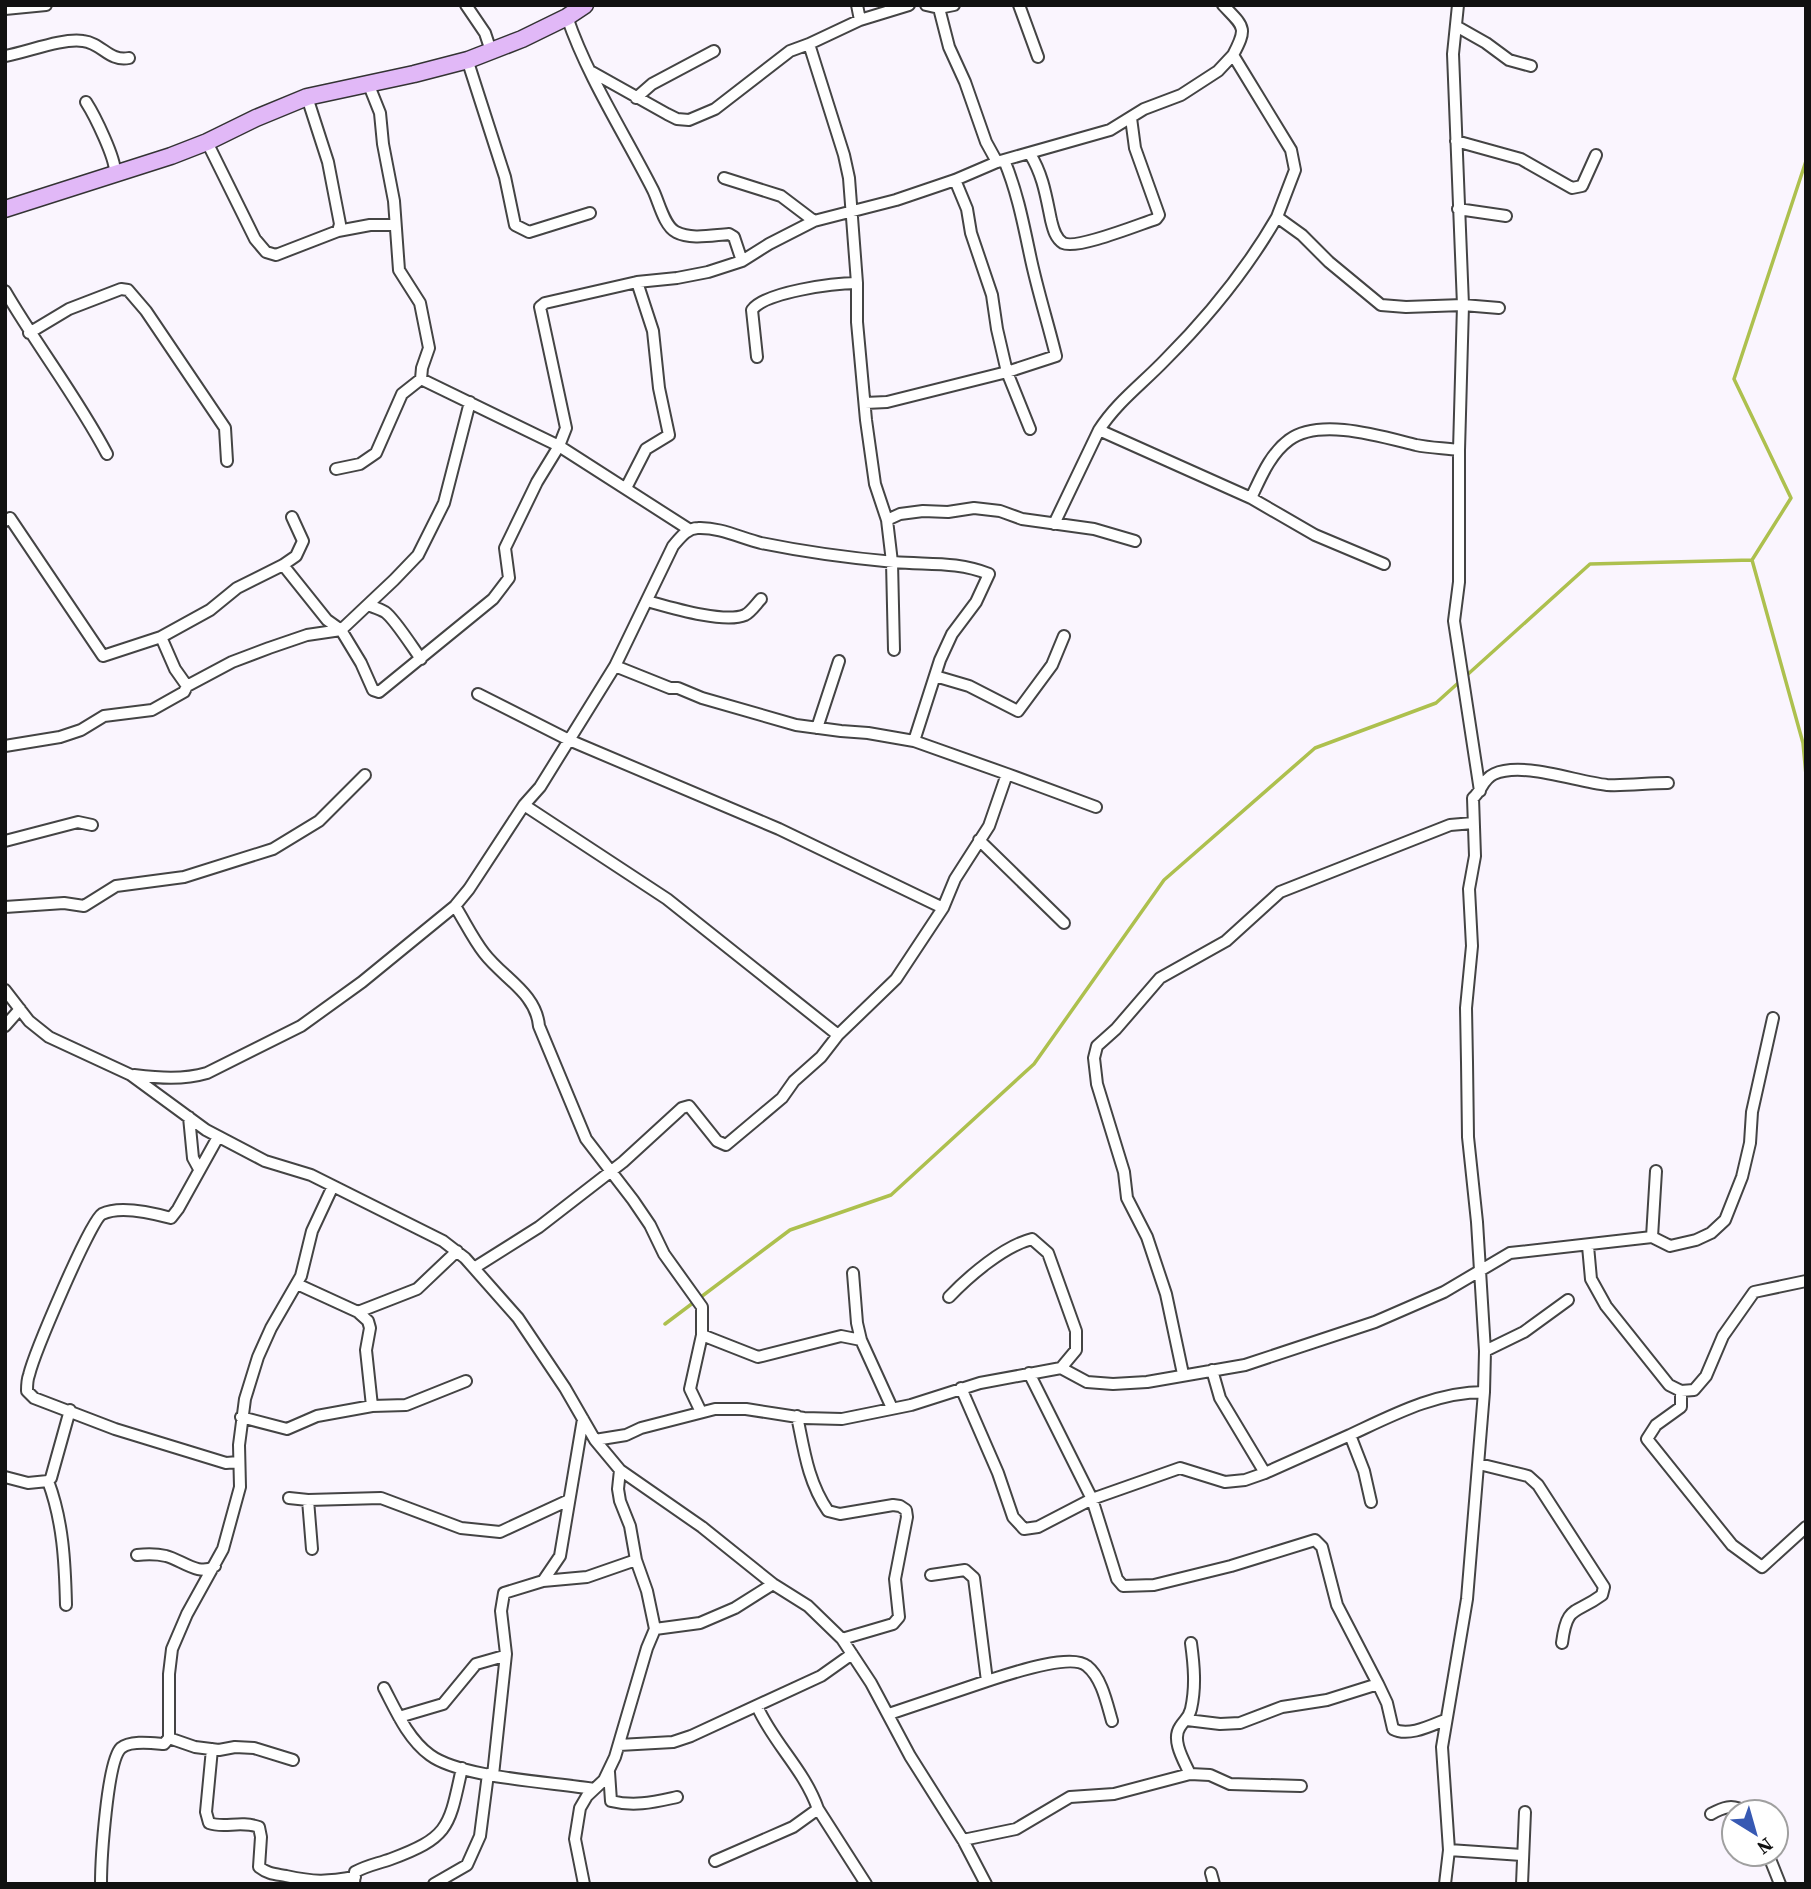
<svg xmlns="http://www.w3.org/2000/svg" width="1811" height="1889" viewBox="0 0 1811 1889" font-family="'Source Serif 4',serif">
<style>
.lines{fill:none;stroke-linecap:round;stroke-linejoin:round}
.stream{stroke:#adc04e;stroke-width:3.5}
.street-casing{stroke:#444;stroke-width:14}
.secondary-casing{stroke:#333;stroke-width:19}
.street{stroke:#fff;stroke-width:10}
.secondary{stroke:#e1b8f7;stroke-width:16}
</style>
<rect width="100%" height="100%" fill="#faf5fe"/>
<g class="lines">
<path class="stream" d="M1806,161l-72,218 57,119 -39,62 51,183 3,32
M665,1324l125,-94 101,-35 143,-131 130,-184 151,-132 121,-45 154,-139 162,-4"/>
<defs>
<path id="street" d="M466,5l19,28 6,18
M857,5l3,15
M926,5l13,3 15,-3
M1019,5l19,52
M1223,5c21,22 25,22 10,50
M1458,5l-5,49 10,251 -4,145v132l-5,39 26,170
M939,8l10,39 16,35 21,60 11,20
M5,9l41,-4
M567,17c21,61 57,116 86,173 6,12 11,36 23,42 15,8 37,3 53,2l5,3 8,24
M1456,26l30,17 23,17 22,6
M5,56c23,-4 56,-18 78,-15 19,2 26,21 46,17
M467,59l38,118 10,48 14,7 61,-19
M592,72l75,42 10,5 12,1 26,-11 75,-58 19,-7
M368,83l12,30 3,31 11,57 5,69 21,33 9,45 -7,20 -1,11 138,67 131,84
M636,98l16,-14 62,-33
M86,102c9,14 30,57 29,71
M1456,141l65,18 51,29 10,-2 14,-31
M207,142l48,97 11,13 10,3 62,-24 2,-7 -12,-62 -21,-65
M1030,154c13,21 16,42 21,66 2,8 4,18 12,23 14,7 77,-19 93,-24l3,-4 -24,-67 -4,-30
M1004,160c13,31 19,62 26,95 7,34 18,68 26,101l-49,16 23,57
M724,178l57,18 33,25
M1458,209l48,7
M338,231l32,-6h25
M5,291c32,55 72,106 102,163
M29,333l40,-24 52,-20 7,1 18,21 79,117 2,33
M757,357l-5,-47c13,-18 82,-27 105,-27
M865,403l22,-1 120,-30 -10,-43 -5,-34 -21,-62 -4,-24 -12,-29
M336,469l24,-5 16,-11 26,-59 19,-15
M626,488l20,-39 23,-14 -10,-47 -6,-57 -16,-49
M1251,498c10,-21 19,-44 38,-58 31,-23 94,-3 127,5 14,3 29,3 43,5
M887,520l13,-6 23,-3 25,1 26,-4 26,3 22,8 72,10 41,12
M5,521l5,-3 93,138 58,-19
M1054,524l45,-94
M1384,564l-69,-29 -64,-37 -152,-68c18,-28 43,-46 66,-70 43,-43 82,-91 112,-143l25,18 27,27 52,43 25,2 57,-2 36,3
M283,565l44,55 14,10 20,33 12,27 6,2 114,-93 16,-21 -4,-30 32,-66 22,-36 7,-18 -26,-121 5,-4 92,-21 40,-4 31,-6 34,-11 27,-17 45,-23 82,-21 59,-20 42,-18 113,-32 34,-21 37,-14 37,-24 15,-16 58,95 4,20 -18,47
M647,601c22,6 77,23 98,14 6,-3 12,-12 16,-16
M368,605c5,2 12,4 17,7 9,6 28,36 36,47
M894,650l-2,-88 -5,-42 -12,-36 -9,-64 -9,-98v-39l-8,-105 -5,-23 -35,-111 51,-24 49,-15
M935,676l34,10 49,25 34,-46 12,-29
M187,686l45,-24 37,-14 38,-13 34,-5 53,-50 24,-25 26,-52 26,-101
M478,694l91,46 210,89 164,79
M817,728l22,-67
M5,746l55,-9 21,-7 23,-14 48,-6 32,-18 3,-6 -12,-17 -14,-32 49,-27 27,-22 46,-23 13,-9 7,-15 -11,-24
M1007,774l89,33
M524,805l143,94 171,136 58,-56 47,-71 12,-29 34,-53 18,-52 -93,-33 -46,-8 -27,-2 -45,-6 -94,-27 -24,-10h-8l-55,-22
M979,840l85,83
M5,841l73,-19 14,3
M455,906c10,16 18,33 29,47 19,25 52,40 55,73l47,113 47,61 17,25 14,29 38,53v28l-12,54 11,23
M5,907l59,-4 20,3 32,-20 68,-9 89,-28 46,-28 46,-46
M5,990l24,31 20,16 82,38 75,55 59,31 46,14 132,66 22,17 53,60 47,70 30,52 25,30 82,57 71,57 35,22 34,33 29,44 39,73 53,84 23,44
M5,1026l15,-17
M134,1075c25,3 49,5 73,-2l94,-47 61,-44 93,-76 14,-17 55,-84 16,-18 75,-121 58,-120c7,-8 14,-18 25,-18 21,-1 43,10 63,15 44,9 88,15 133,19 33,3 63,-1 95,12l-13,28 -24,32 -12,26 -26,81
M189,1117l4,41 6,11
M218,1137l-40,72 -7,9c-18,-5 -51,-13 -69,-4 -12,7 -68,140 -73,161 -2,5 -2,10 -2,16l7,7 81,31 111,34 13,-1
M1652,1237l4,-66
M1588,1246l3,33 15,27 63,79 12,6 13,-1 12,-14 17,-40 31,-44 52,-11
M474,1268l65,-41 84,-65 59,-54 7,-2 28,35 9,4 56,-47 12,-17 27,-24 17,-22
M853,1273l4,50 4,17
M297,1284l61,28 59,-23 40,-38
M949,1297c20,-21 55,-51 83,-58l16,14 28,78v19l-15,18
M358,1312l10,9 2,7 -4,22 6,56
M702,1335l56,22 83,-21 20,4 31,68
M1485,1351l39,-19 44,-32
M1212,1370l8,28 45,75 85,-38 14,36 7,31
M1029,1373l63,126 25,80 6,7 31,-1 77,-19 84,-26 7,7 15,58 41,79
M1183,1374l-17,-80 -19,-57 -20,-39 -3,-26 -27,-88 -3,-26 3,-12 19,-17 44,-51 66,-37 54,-49 170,-67 23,-2
M961,1388l37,85 15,44 11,12 14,-2 54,-28 88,-31 45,14 20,-2 20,-7
M1681,1391v16l-25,18 -9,14 85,106 30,22 44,-40
M797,1416c7,34 11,66 31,95l12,3 53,-9 7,1 6,4 1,7 -12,62 4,38 -6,7 -51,15
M241,1417l46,12 30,-13 55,-10 34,-1 60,-24
M1350,1435c43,-20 86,-43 134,-43
M595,1440l31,-5 15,-7 74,-19h31l58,9 38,1 69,-14 69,-22 81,-15 26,14 26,2 34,-2 98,-17 130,-43 69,-30 66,-39 142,-16 18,9 26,-6 15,-7 14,-13 17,-43 8,-34 2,-31 21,-94
M1479,1464l49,12 10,9 66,102 -2,8c-27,20 -35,9 -40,48
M5,1477l23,6 20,-2 3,-3 19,-68
M48,1481c15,40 17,81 18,124
M289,1498l19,2 73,-2 80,30 39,4 69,-32
M308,1500l4,49
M137,1555c10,-1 20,-1 29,1 16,4 33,21 49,10
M543,1581l44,-4 49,-17
M655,1629l45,-6 35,-15 38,-24
M987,1681c19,-6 84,-29 100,-15 15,12 20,38 25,55
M384,1688c12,23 24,51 46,67 31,23 122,27 164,34
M889,1714l98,-33 -13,-103 -9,-8 -34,5
M399,1717l44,-13 33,-40 28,-8
M1187,1720l33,4 20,-1 42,-16 45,-7 51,-16 9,19 6,26c15,8 37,-3 52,-9
M169,1738l26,9 24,3 16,-3 19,1 39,12
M619,1745l54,-3 18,-6 130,-60 31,-22
M212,1749l-6,63 3,11c16,6 30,-3 50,4l2,10 -2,30c9,7 16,7 27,9 28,6 40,6 69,1
M609,1772l2,29c24,6 43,1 66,-4
M1190,1774c-6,-13 -19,-34 -10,-47 4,-7 9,-9 11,-18 5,-22 3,-44 0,-66
M493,1775l13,-121 -5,-43 3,-18 39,-12 17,-25 23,-137
M818,1809l48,75
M1711,1814c11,-6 22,-11 33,-2
M963,1840l53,-11 54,-32 44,-3 76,-20 20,1 20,9 71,2
M1449,1850l73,5
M1768,1854l12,30
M715,1861l78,-34 25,-18c-14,-40 -45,-66 -61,-103
M1211,1873l3,11
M354,1883l1,-11c13,-7 22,-8 36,-13 59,-22 58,-32 71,-91
M101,1884c0,-23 6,-123 20,-136 9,-8 31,-5 43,-4l5,-6v-64l3,-25 15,-35 36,-65 17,-62 -1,-42 6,-46 13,-42 13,-29 30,-52 11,-45 21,-45
M434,1884l33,-19 13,-29 8,-62
M584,1884l-9,-45 5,-31 7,-12 17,-16 11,-23 32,-109 8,-19 -8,-38 -11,-31 -6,-34 -10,-25 -2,-12 2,-19
M1445,1884l4,-34 -7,-103 25,-148 17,-207 1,-41 -8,-129 -9,-85 -1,-75 -1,-54 6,-62 -3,-57 6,-33 -2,-58c9,-8 10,-19 21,-24 29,-13 82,8 113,11 20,1 41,-2 61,-2
M1522,1884l3,-72"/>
<path id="secondary" d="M5,209l166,-53 36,-14 49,-24 51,-21 107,-23 54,-14 54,-21 45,-22 18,-12"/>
</defs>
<use href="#street" class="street-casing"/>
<use href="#secondary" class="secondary-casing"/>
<use href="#street" class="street"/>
<use href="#secondary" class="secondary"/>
</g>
<rect width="1811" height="1889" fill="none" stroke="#111111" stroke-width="14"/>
<g transform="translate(1755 1833) rotate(143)"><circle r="33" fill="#ffffff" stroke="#a0a0a0" stroke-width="2"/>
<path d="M0-5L12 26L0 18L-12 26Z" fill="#3759b3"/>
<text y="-10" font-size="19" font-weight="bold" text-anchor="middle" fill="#111111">N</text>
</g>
</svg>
